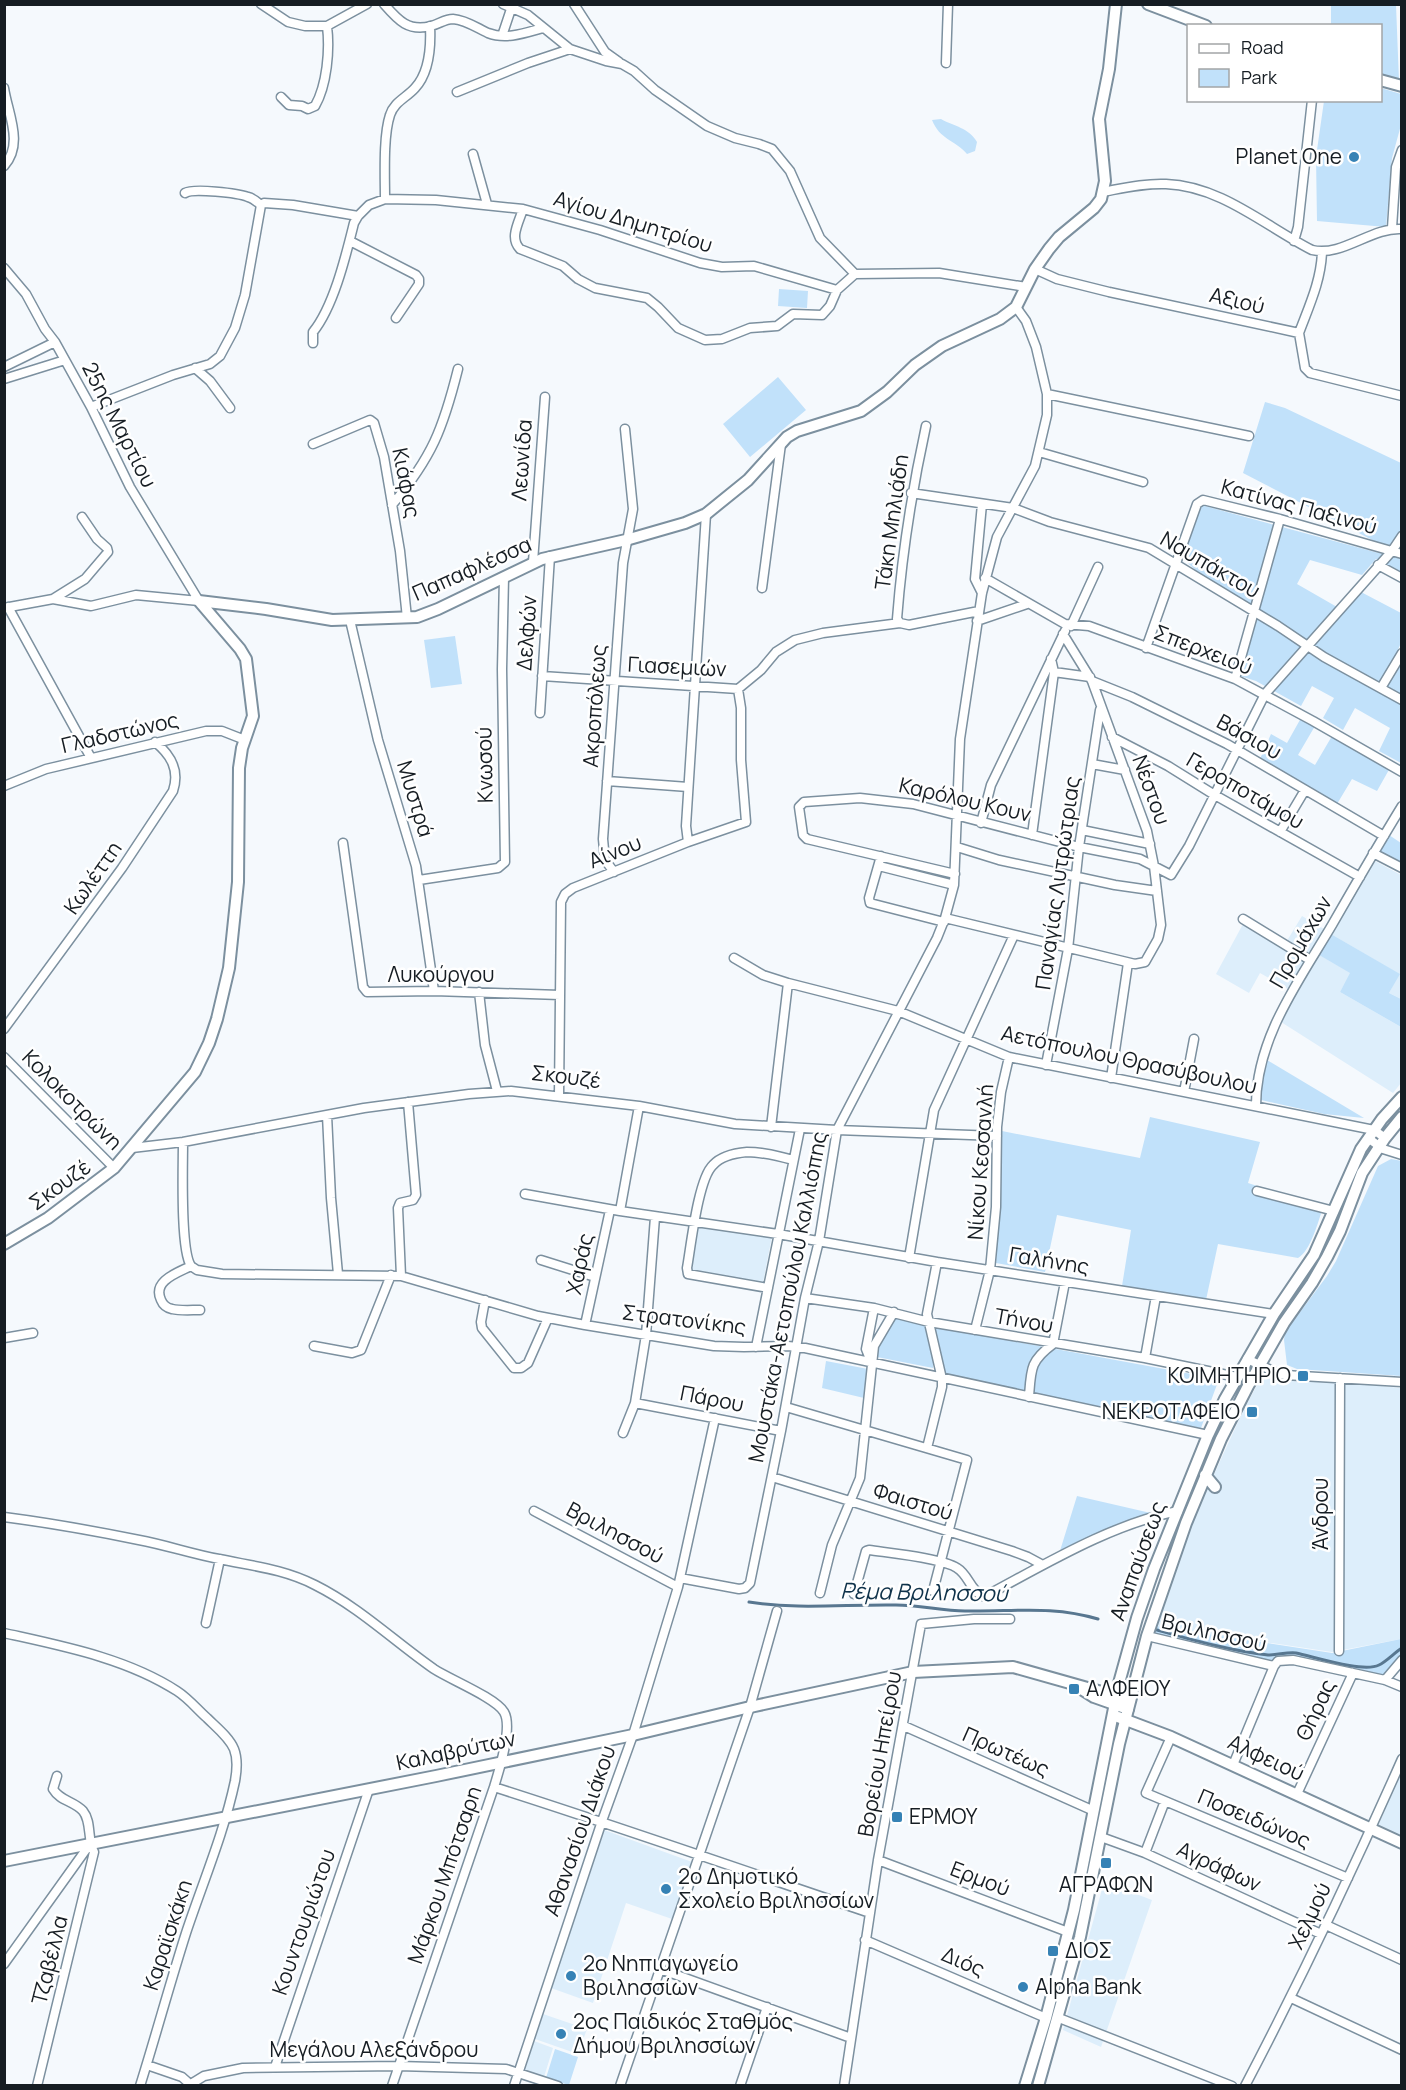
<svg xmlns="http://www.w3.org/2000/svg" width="1406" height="2090" viewBox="0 0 1406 2090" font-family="Manrope,sans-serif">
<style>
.built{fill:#ddeefb}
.green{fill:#c1e1fa}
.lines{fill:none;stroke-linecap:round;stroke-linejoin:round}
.stream{stroke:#587790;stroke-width:3}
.minor-casing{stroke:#7c909f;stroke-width:11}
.tertiary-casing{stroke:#7c909f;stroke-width:14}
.secondary-casing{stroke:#7c909f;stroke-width:14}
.minor{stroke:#fff;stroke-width:8}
.tertiary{stroke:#fff;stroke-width:10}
.secondary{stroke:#fff;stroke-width:10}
.poi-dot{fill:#3682b5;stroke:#fff;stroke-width:2}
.labels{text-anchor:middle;stroke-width:5;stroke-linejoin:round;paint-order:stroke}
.poi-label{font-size:21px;fill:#161d23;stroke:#fff;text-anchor:start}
.street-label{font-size:21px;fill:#161d23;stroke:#fff}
.water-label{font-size:22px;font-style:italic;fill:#0f324a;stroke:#fff}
</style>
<rect width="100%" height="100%" fill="#f5f9fd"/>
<path class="built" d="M1373,860l28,15v124l-12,-6 10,-19 -68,-40z
M1302,916l22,13 -12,22 39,22 -11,19 61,35v56l-8,10 -112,-71 14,-29 -35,-20 -11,20 -33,-19 27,-50 39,25z
M699,1224l73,12 -9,47 -70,-12 -2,-3z
M1263,1374l138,14v251l-69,13 -176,-26 33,-97 54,-118z
M1401,1772v65l-23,-11z
M604,1830l88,32 -20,57 -46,-16 -33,100 -42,-15z
M1104,1882l48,18 -51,147 -38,-17z
M543,2014l44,15 -9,25 -43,-15z
M534,2041l19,7 -9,29 -19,-7z"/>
<path class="green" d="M1331,5h65l3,76 -18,-5 -1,-50 -49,-1z
M1381,88l20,6v31l-9,33 -6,69 -69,-6 -1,-64 8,-56 56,-1z
M941,119c14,8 27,8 36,23l-2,9 -8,3c-13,-15 -27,-14 -35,-34z
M779,289l29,2 -1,17 -29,-2z
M778,377l28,33 -56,47 -27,-33z
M1265,402l20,6 116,55v87l-23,-7 -135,-70z
M1201,505l200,54v14l-25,-14 -14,16 -52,-15 -13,24 47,27 17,-19 40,21v30l-7,15 7,4v101l-22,-12 11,-23 -35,-20 -12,22 -20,-12 11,-20 -22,-12 -11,20 -45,-25 -16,-5 18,-66 -57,-35 -19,-17z
M455,636l7,48 -31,4 -7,-48z
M1301,718l14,8 -17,29 17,10 17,-29 58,32 -13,23 -25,-12 -15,25 -77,-45 11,-25 16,9z
M1389,835l12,8v22l-22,-13z
M1331,934l69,40 -11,19 12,6v28l-61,-35 10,-19 -31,-18z
M1267,1060l97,58 -40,-4 -63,-14 1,-19z
M1150,1117l110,25 -12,41 75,24c-4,13 -13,45 -25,51l-80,-14 -12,56 -84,-14 9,-56 -74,-15 -12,57 -49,-9 6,-132 138,27z
M1391,1159l11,2 -1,215 -104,-7 -10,-4 -3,-25 1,-8 42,-56 9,-15 42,-95z
M894,1318l31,7 8,29v14l-56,-11 3,-17z
M936,1327l283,52 -18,49 -253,-51 -4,-3 -9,-42z
M826,1361l42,8 -4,29 -42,-10z
M1077,1496l78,18 -96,40z
M1156,1626l176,27 69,-14v16l-16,20 -110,-13 -28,-8 -69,-13 -24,-9z
M555,2049l23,8 -9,28 -23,-7z"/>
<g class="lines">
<path class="stream" d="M749,1602c49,8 98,2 147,3 24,0 46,6 69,6 48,1 86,-6 133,8
M1157,1630c36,10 74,21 111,25 10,0 19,-3 28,-2 19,4 67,20 83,12 8,-4 15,-12 23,-17"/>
<defs>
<path id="minor" d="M261,4l27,18 17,4h22l40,-22
M384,4c14,16 24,28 47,22 8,-2 14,-7 22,-7 13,1 24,9 35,14 18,7 37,0 55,-5
M503,4l25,11 42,34 36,12 16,3 12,7 21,19 52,36 28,12 24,6 13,5 18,22 30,67 35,36
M574,4l31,48 14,10
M502,36l9,-27
M946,63l2,-59
M4,88c4,26 20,56 0,78
M457,92l71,-29 42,-14
M281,97l8,8 13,1 6,3 7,-3c12,-21 15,-56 12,-80
M473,154l14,50
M1102,192c22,-4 43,-9 64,-8 55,2 99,42 146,66 31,7 59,-23 90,-21
M185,193c8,-5 53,0 63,4 5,1 9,5 13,8l3,-2 29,2 65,11
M385,199c0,-23 -2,-63 5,-84 4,-13 16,-17 25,-27 14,-15 16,-42 15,-62
M523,209c-4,13 -14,29 -3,40l43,17 15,13 17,9 52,10 11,9 20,21 27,12 17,-1 28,-11 27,-2 16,-12 29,1 8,-9 7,-16
M1392,228l4,-61 6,-17
M350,241l66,34 3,4v5l-23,34
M1294,241l4,-14 14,-127
M4,268l22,26 19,35 10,13 36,65 39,80 69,114
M1035,269l22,10 52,13 190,41
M1299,333l6,35 5,5 92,23
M1299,333c10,-27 22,-52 23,-81
M313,343v-11c21,-26 33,-77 41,-109l4,-7 11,-11 16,-6 51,1 87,9 77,21 100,33 22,4 32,-1 83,24 18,-16 84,-1 87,14
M4,367l51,-25
M195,368l15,13 20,27
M4,379l61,-19
M1047,394l202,42
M91,407l82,-32 37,-11 10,-8 15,-28 10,-33 16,-90
M313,444l57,-24 4,3 10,34 16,94 7,67
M1039,452l104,30
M911,493l102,15 37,14 99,26 129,78 46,31 78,43
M392,505c40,-48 51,-76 66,-136
M533,562l12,-165
M1378,565l24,13
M985,578l80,46 24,2 146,53 78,42 89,51
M762,588l19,-144
M982,593l-7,-14 7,-75
M53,599l32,-20 23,-27 -1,-4 -10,-9 -15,-22
M8,607l83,151
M4,608l49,-9 38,7 45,-11 63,6
M350,620l28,120 38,126 18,125
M977,621l50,-17
M900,623l-3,-4c5,-65 15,-129 29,-193
M1071,626l27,-59
M1146,648l51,-144 6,-4 77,19 122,35
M1054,672l36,5
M542,676l196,13
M1235,679l45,-160
M1092,681l40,16 95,47 157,92
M1381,688l21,-35
M738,689l23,-19 15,-18 19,-12 28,-7 77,-10 9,2 70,-14
M540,713l10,-157
M1112,737l56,29 45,28 147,83
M1092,764l33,6
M607,781l81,6
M4,786l42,-17 160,-38h16l23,9
M981,823l10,-38 74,-154
M1082,830l68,14
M1280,832l25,-42
M1032,835l22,-163 -3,-13
M688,842l-2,-16 20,-312
M343,843l20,144 4,5 67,-1 126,4
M957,847l42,13 116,25 42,6
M1373,853l29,15
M881,856l-12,42 1,5 74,19
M879,866l75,19
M614,872l-9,-12 -2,-21 20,-276 10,-54 -8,-80
M955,874l-148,-35 -4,-4 -4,-28 5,-5 56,-4 53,6 166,43 61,12 31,16 18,-29 76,-152 127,-143 10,-15
M419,880l79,-12 7,-6 -3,-193 2,-92
M945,918l190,46 10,-2 13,-23 3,-14 -7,-59 -7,-35 -55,-150 -29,-47
M1243,919l67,41
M734,958l29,17 25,8 110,28 111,46 365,73 11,8
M479,992l6,53 12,46
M4,1029l118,-161 51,-77c7,-21 -2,-36 -18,-49
M4,1057l110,111
M1046,1065l22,-116 11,-102 21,-137
M1111,1078l17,-115
M1184,1092l10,-53
M559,1096l2,-194 4,-8 8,-6 115,-46 58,-20 -5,-62v-52l-3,-19
M1256,1106c0,-68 43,-125 76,-181 23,-40 46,-80 70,-119
M327,1115l4,83 7,76
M771,1127l17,-144
M1368,1138l15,11 19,6
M183,1142c0,23 -3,108 8,124
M132,1148l51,-6 181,-34 105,-14 42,-3 128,15 96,18 102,6 160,6
M1257,1191l77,20
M525,1194l95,17 19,-105
M620,1211l158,23 159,28 337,52
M909,1258l25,-148 80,-175
M541,1260l54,17
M191,1266l6,4 25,4 179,2 137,40 47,9 129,21 30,1 44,-1 17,2 403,87
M191,1266c-14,7 -39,15 -30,34 2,5 6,8 11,9 8,2 19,1 28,1
M401,1276l-3,-68 2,-5 13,-3 3,-5 -8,-93
M768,1288l-80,-14 -1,-6c4,-22 11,-89 26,-103 8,-9 23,-12 34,-13 16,0 31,4 46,8
M805,1298l69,10 55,14 216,36 92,19
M485,1300l-4,22 1,6 32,40h7l7,-5 20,-45
M585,1325l25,-115
M975,1330l15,-60 6,-63 1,-80 4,-35 8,-35
M4,1338l29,-5
M314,1346l38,7 9,-3 30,-75
M756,1347l44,-218
M1145,1358l11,-62
M1247,1359l30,14 8,2 117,7
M872,1364l-6,-15 8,-41
M1029,1397c2,-28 1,-36 24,-53l12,-62
M635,1403l146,28
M786,1407l181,53 -34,131
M623,1433l12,-30 11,-68 9,-118
M927,1448l15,-61v-8l-15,-65 10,-52
M772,1477l240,74 16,6 13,7
M534,1511l144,76
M4,1517c46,6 91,14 135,23 27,5 53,14 80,19 33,7 65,10 96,26 44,22 79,56 119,84 15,10 62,29 70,43 9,15 -5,59 -10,75l-102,299
M680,1578l59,11 6,-1 5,-5 31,-152 24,-133 14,-57 18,-111 100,-192 8,-20 9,-33 6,-146 22,-146 15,-56 38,-71 12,-51v-21l-11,-47 -10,-26 -10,-14
M820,1593l12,-48 28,-67 14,-132 20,-34
M854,1594l12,-43 3,-1c20,3 73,8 88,18 12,7 13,23 26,28l8,-3c58,-31 121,-69 187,-82
M206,1623l14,-64
M4,1633c58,13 122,25 173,58 11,7 20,18 30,27 9,9 22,19 27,31 4,10 3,21 1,32 -11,52 -32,101 -49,152 -16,50 -30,102 -46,153
M1147,1636l127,30
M1339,1651l1,-273
M1385,1680l17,-20
M904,1726l190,85
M1171,1737l-25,56 202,85
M1233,1765l41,-99 4,-5 15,-1 92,20 17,7
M494,1787c126,40 251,84 376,126
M1297,1794l56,-121
M1101,1837l44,16 176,81
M1145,1853l20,-52
M878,1860l190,72
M1326,1925l76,35
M865,1940l181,78
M4,1964l86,-120
M660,1969l191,69
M1291,1998l111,52
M1059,2018l173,68
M147,2065l35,12 10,9
M275,2067l94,-278
M191,2084l13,-8 39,-8 155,-2 108,3 52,17
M37,2086l57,-234c-7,-12 -2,-30 -11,-41 -9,-10 -23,-10 -30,-22l4,-13
M514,2086l88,-265 31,-86 45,-148 37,-169
M620,2086l130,-379 27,-96
M740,2086l27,-79
M844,2086l34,-226 43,-236 53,-5h36
M1245,2086c56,-107 108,-216 157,-327"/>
<path id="tertiary" d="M199,601l67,8 66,11 85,-3 21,-8 104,-50 84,-19 59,-17 21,-9 42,-34 39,-43 10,-6 64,-20 26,-19 28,-27 27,-19 58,-27 16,-12 19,-38 14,-20 10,-12 35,-29 7,-9 4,-18 -6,-62 10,-50 7,-65
M4,1244l44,-26 66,-50 81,-96 14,-29 8,-24 12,-51 9,-86 1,-114 3,-20 11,-32 -7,-57 -6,-10 -41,-48
M1083,1690l11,7 34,12
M1118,1717l53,20 231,106
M4,1861l432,-85 197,-41 117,-28 163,-35 100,-5 117,33"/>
<path id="secondary" d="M1148,4l58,22
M1380,80l22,6
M1205,1475l10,12
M1025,2086l21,-68 28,-108 45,-227 18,-65 17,-49 54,-134 17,-36 49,-85 40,-59 47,-106 21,-30 20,-22
M1038,2086l42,-149 39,-193 28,-108 39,-113 35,-84 27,-53 36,-63 28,-40 15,-26 13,-26 22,-58 23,-35 17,-21"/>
</defs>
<use href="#minor" class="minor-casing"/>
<use href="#tertiary" class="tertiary-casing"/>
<use href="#secondary" class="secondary-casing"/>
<use href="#minor" class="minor"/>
<use href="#tertiary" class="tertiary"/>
<use href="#secondary" class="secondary"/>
</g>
<g class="poi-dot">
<circle cx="1354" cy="157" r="6"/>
<rect x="1297" y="1370" width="12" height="12" rx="3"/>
<rect x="1246" y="1406" width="12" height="12" rx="3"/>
<rect x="1068" y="1683" width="12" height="12" rx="3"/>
<rect x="891" y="1811" width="12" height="12" rx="3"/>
<rect x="1100" y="1857" width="12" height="12" rx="3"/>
<circle cx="666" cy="1889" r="6"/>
<rect x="1047" y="1945" width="12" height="12" rx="3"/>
<circle cx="571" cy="1976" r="6"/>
<circle cx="1023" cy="1987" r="6"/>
<circle cx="561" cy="2034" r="6"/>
</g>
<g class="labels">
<g class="poi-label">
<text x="1342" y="164" text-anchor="end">Planet One</text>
<text x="1291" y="1383" text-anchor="end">ΚΟΙΜΗΤΗΡΙΟ</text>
<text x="1240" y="1419" text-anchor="end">ΝΕΚΡΟΤΑΦΕΙΟ</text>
<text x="1086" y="1696">ΑΛΦΕΙΟΥ</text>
<text x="909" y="1824">ΕΡΜΟΥ</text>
<text x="678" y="1884">2ο Δημοτικό<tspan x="678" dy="24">Σχολείο Βριλησσίων</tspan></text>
<text x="1106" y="1892" text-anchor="middle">ΑΓΡΑΦΩΝ</text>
<text x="1065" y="1958">ΔΙΟΣ</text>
<text x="583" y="1971">2ο Νηπιαγωγείο<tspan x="583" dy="24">Βριλησσίων</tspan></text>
<text x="1035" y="1994">Alpha Bank</text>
<text x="573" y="2029">2ος Παιδικός Σταθμός<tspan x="573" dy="24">Δήμου Βριλησσίων</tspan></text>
</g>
<g class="street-label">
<text transform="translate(633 222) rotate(17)" y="7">Αγίου Δημητρίου</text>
<text transform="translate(1237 301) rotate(13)" y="7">Αξιού</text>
<text transform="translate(119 425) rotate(63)" y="7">25ης Μαρτίου</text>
<text transform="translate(522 460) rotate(-86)" y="7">Λεωνίδα</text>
<text transform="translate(406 483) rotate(79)" y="7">Κιάφας</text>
<text transform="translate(1299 507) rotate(15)" y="7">Κατίνας Παξινού</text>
<text transform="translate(892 522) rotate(-82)" y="7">Τάκη Μηλιάδη</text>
<text transform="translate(1210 565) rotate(30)" y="7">Ναυπάκτου</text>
<text transform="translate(472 569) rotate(-24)" y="7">Παπαφλέσσα</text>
<text transform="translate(527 633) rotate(-86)" y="7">Δελφών</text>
<text transform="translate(1203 650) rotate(21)" y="7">Σπερχειού</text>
<text transform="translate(677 667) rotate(3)" y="7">Γιασεμιών</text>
<text transform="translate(595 706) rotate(-86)" y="7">Ακροπόλεως</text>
<text transform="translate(120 733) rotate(-13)" y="7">Γλαδστώνος</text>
<text transform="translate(1249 737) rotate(29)" y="7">Βάσιου</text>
<text transform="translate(485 765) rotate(-91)" y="7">Κνωσού</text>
<text transform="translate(1151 790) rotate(70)" y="7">Νέστου</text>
<text transform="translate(1245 791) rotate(30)" y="7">Γεροποτάμου</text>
<text transform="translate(415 799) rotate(73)" y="7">Μυστρά</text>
<text transform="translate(965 800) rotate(13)" y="7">Καρόλου Κουν</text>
<text transform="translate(615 852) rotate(-22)" y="7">Αίνου</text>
<text transform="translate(93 878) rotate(-55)" y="7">Κωλέττη</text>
<text transform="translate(1058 883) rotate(-82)" y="7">Παναγίας Λυτρώτριας</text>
<text transform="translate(1301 942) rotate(-60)" y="7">Προμάχων</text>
<text x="441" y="982">Λυκούργου</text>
<text transform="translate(1129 1060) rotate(12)" y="7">Αετόπουλου Θρασύβουλου</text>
<text transform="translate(566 1077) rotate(7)" y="7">Σκουζέ</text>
<text transform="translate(72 1100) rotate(45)" y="7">Κολοκοτρώνη</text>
<text transform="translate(981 1162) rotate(-86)" y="7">Νίκου Κεσσανλή</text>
<text transform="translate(60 1185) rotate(-36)" y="7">Σκουζέ</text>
<text transform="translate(1049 1261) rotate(9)" y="7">Γαλήνης</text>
<text transform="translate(580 1264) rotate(-78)" y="7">Χαράς</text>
<text transform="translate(788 1297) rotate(-79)" y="7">Μουστάκα-Αετοπούλου Καλλιόπης</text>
<text transform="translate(684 1320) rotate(7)" y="7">Στρατονίκης</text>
<text transform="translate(1024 1321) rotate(10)" y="7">Τήνου</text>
<text transform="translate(712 1399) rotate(11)" y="7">Πάρου</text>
<text transform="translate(913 1502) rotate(17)" y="7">Φαιστού</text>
<text transform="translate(1321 1514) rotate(-90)" y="7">Άνδρου</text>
<text transform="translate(615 1533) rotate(28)" y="7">Βριλησσού</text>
<text transform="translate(1138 1561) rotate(-70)" y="7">Αναπαύσεως</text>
<text transform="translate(1214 1633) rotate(13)" y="7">Βριλησσού</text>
<text transform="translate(1316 1710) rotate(-65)" y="7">Θήρας</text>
<text transform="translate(456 1751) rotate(-12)" y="7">Καλαβρύτων</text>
<text transform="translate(1006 1752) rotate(24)" y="7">Πρωτέως</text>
<text transform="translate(880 1754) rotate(-80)" y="7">Βορείου Ηπείρου</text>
<text transform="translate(1266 1758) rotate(25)" y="7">Αλφειού</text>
<text transform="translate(1254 1819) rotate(23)" y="7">Ποσειδώνος</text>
<text transform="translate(580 1831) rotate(-71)" y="7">Αθανασίου Διάκου</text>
<text transform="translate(1219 1867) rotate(25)" y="7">Αγράφων</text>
<text transform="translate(445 1875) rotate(-71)" y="7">Μάρκου Μπότσαρη</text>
<text transform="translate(980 1879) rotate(21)" y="7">Ερμού</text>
<text transform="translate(1310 1916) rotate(-65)" y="7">Χελμού</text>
<text transform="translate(304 1922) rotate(-71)" y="7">Κουντουριώτου</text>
<text transform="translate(168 1935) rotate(-72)" y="7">Καραϊσκάκη</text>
<text transform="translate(50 1960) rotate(-76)" y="7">Τζαβέλλα</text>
<text transform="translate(963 1962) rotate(23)" y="7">Διός</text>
<text x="374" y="2057">Μεγάλου Αλεξάνδρου</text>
</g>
<g class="water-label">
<text transform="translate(924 1592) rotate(1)" y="8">Ρέμα Βριλησσού</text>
</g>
</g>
<rect width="1406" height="2090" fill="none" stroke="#161d23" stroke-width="12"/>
<rect x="1187" y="24" width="195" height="78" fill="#ffffff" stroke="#a2a5a7" stroke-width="1.5"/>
<rect x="1199" y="44" width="30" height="9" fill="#ffffff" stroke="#a2a5a7" stroke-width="1.5"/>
<text x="1241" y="54" font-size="18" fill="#161d23">Road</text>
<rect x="1199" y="69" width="30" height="18" fill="#c1e1fa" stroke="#a2a5a7" stroke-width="1.5"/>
<text x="1241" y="84" font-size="18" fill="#161d23">Park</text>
</svg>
